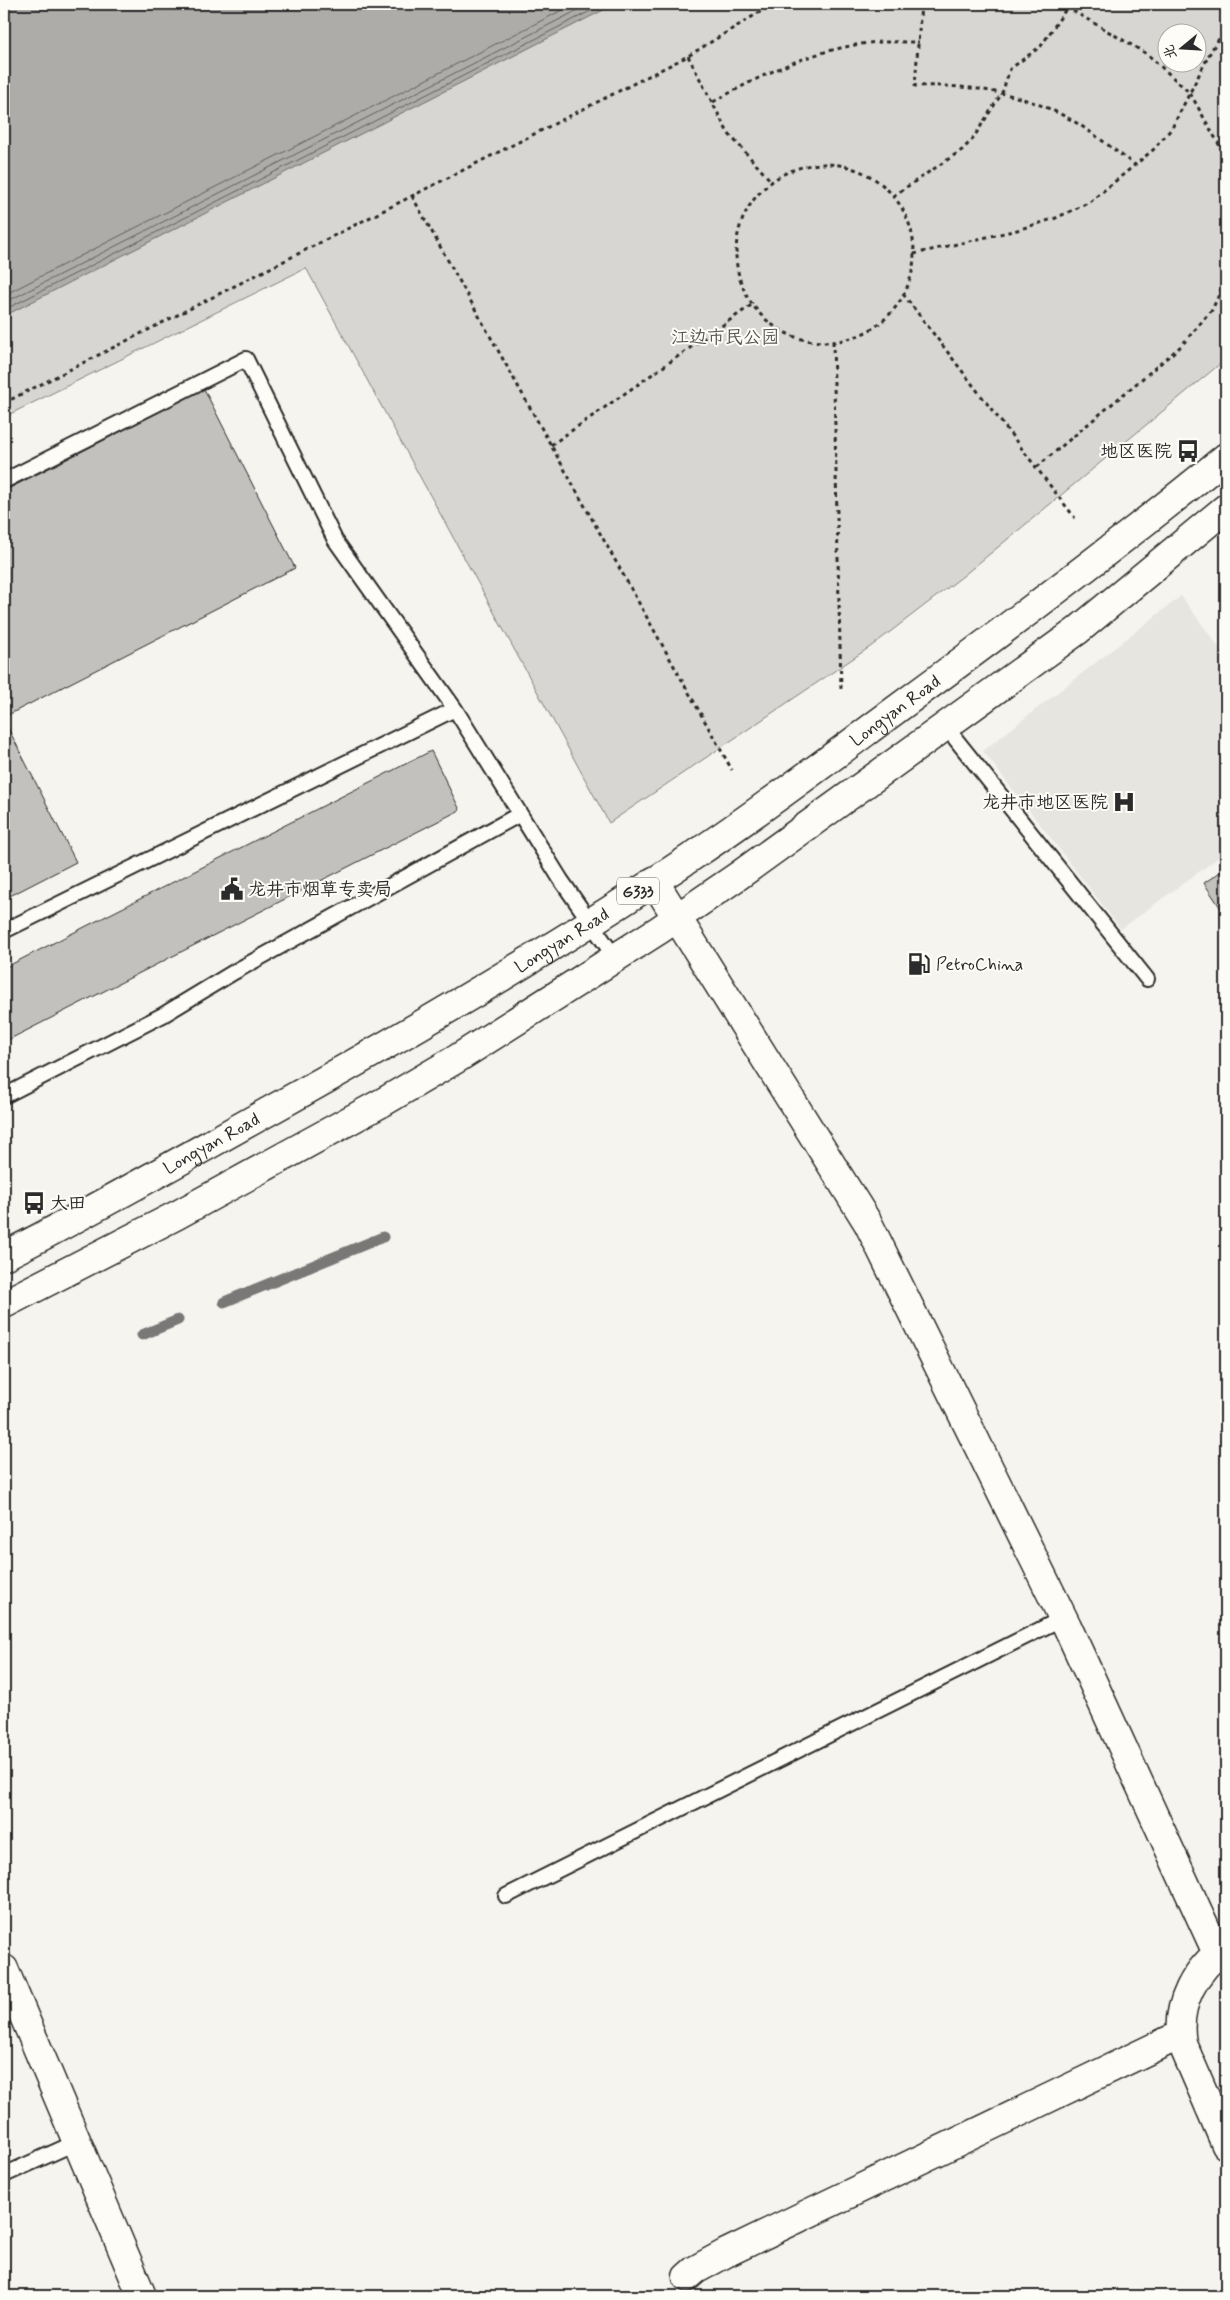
<svg xmlns="http://www.w3.org/2000/svg" width="1230" height="2300" viewBox="0 0 1230 2300" font-family="Mynerve,'LXGW WenKai TC',sans-serif">
<style>
.built{fill:#e6e5e0}
.green{fill:#d7d6d2;stroke:#81807e;fill-rule:evenodd}
.water{fill:#adaca9;stroke:#797877}
.lines{fill:none;stroke-linecap:round;stroke-linejoin:round}
.shore{stroke:#5f5f5d;stroke-width:1}
.stream{stroke:#797877;stroke-width:11}
.building{fill:#c2c1be;stroke:#2b2b2b}
.service-casing{stroke:#2b2b2b;stroke-width:18}
.minor-casing{stroke:#2b2b2b;stroke-width:31}
.trunk-casing{stroke:#2b2b2b;stroke-width:31}
.path{stroke:#2b2b2b;stroke-width:3;stroke-dasharray:4 4;stroke-linecap:butt}
.service{stroke:#fdfcf7;stroke-width:14}
.minor{stroke:#fdfcf7;stroke-width:28}
.trunk{stroke:#fdfcf7;stroke-width:28}
.labels{text-anchor:middle;stroke-width:4;stroke-linejoin:round;paint-order:stroke}
.shield{fill:#fdfcf7;stroke:#6a6a68;stroke-width:1}
.shield-label{font-size:16px;font-weight:bold;fill:#2b2b2b}
.park-label{font-size:18px;fill:#565655;stroke:#fdfcf7}
.poi-label{font-size:18px;fill:#2b2b2b;stroke:#fdfcf7;text-anchor:start}
.street-label{font-size:18px;fill:#2b2b2b;stroke:#fdfcf7}
</style>
<rect width="100%" height="100%" fill="#f5f4ef"/>
<filter id="ink" filterUnits="userSpaceOnUse"><feTurbulence type="fractalNoise" baseFrequency=".02" numOctaves="2"/><feDisplacementMap in="SourceGraphic" scale="10" xChannelSelector="R" yChannelSelector="G"/><feConvolveMatrix kernelMatrix="1 2 1 2 8 2 1 2 1" color-interpolation-filters="sRGB"/></filter>
<g filter="url(#ink)">
<path class="built" d="M1181,596l45,61v195l-105,77 -138,-178z"/>
<path class="green" d="M615,4h611v355l-263,217 -90,69 -264,178 -303,-555 -302,149v-101zM1168,32h30v30h-30z"/>
<path class="water" d="M4,4h611l-611,312z"/>
<g class="lines">
<path class="shore" d="M4,295l570,-291
M4,303l586,-299
M4,310l600,-306"/>
<path class="stream" d="M224,1302l159,-65
M142,1335l36,-15"/>
</g>
<path class="building" d="M204,389l91,179 -291,149v-226z
M4,720l72,142 -72,37z
M431,751l29,59 -456,232v-74z
M1226,868v48l-22,-33z"/>
<g class="lines">
<defs>
<path id="service" d="M4,481l242,-122 89,181 120,169 106,171 55,79
M946,727l201,252
M4,931l451,-222
M4,1096l159,-81 71,-43 286,-158
M506,1896l557,-278
M4,2175l73,-33"/>
<path id="minor" d="M654,881l214,342 199,403 150,327
M1226,1947c-31,22 -51,58 -44,96l44,102
M4,1969l138,327
M687,2277l8,-7 31,-17 454,-218"/>
<g id="trunk">
<path id="s1" d="M4,1256c87,-44 172,-93 258,-141 148,-82 294,-167 434,-261 72,-48 140,-100 209,-151 109,-80 217,-161 321,-246"/>
<path d="M4,1304l173,-89 208,-114 73,-43 201,-128 79,-54 339,-245 149,-123"/>
</g>
</defs>
<use href="#service" class="service-casing"/>
<use href="#minor" class="minor-casing"/>
<use href="#trunk" class="trunk-casing"/>
<path class="path" d="M921,4l-6,82c59,-2 117,8 168,41 18,12 35,26 52,38
M1050,4l23,7 74,43 43,39 36,64
M688,56l40,77 43,48
M713,102c49,-27 92,-49 148,-58 19,-3 39,-2 58,-2
M736 253a89 89 0 1 1 178 0a89 89 0 1 1-178 0Z
M412,196l320,574
M893,196l69,-46 10,-10 30,-47 8,-24 31,-23 25,-37 7,-5
M914,254l103,-24 39,-12 34,-16 63,-52 19,-22 40,-79 14,-20
M903,294l172,224
M833,341l8,348
M4,403l684,-347 85,-52
M551,445l202,-141
M1037,467l144,-121 31,-36 14,-31"/>
<use href="#service" class="service"/>
<use href="#minor" class="minor"/>
<use href="#trunk" class="trunk"/>
</g>
</g>
<defs>
<symbol id="bus-bare" viewBox="-9 -9 18 18"><path d="M-5-6H5V4H4V6H2V4H-2V6H-4V4H-5ZM-3.5-4V0h7V-4ZM-3.5 1.2v1.5H-2V1.2ZM2 1.2v1.5H3.5V1.2Z" fill="#2b2b2b" stroke="#fdfcf7" stroke-width="2.5" paint-order="stroke"/></symbol>
<symbol id="hospital-bare" viewBox="-9 -9 18 18"><path d="M-5-5h3v3.5h4V-5h3V5h-3V1.5h-4V5h-3Z" fill="#2b2b2b" stroke="#fdfcf7" stroke-width="2.5" paint-order="stroke"/></symbol>
<symbol id="civic-bare" viewBox="-9 -9 18 18"><path d="M-.6-6.5H3V-4.5H.6V-3L4-1V1h2V6H-6V1h2V-1L-.6-3ZM-1.2 2.5V6h2.4V2.5Z" fill="#2b2b2b" stroke="#fdfcf7" stroke-width="2.5" paint-order="stroke"/></symbol>
<symbol id="fuel-bare" viewBox="-9 -9 18 18"><path d="M-5.5-6h7V0h2V4h1.3V-2.5L3-4.5l.8-.8L6-3V5H2.5V1h-1V6h-7ZM-4.2-4.7v3.2H.2V-4.7Z" fill="#2b2b2b" stroke="#fdfcf7" stroke-width="2.5" paint-order="stroke"/></symbol>
</defs>
<g fill-rule="evenodd">
<use href="#bus-bare" x="1172" y="435" width="32" height="32"/>
<use href="#hospital-bare" x="1108" y="786" width="32" height="32"/>
<use href="#civic-bare" x="216" y="873" width="32" height="32"/>
<use href="#fuel-bare" x="903" y="948" width="32" height="32"/>
<use href="#bus-bare" x="18" y="1187" width="32" height="32"/>
</g>
<g class="labels">
<rect class="shield" x="617" y="877.5" width="42" height="27" rx="4"/>
<g class="shield-label">
<text x="638" y="897">G333</text>
</g>
<g class="park-label">
<text x="725" y="343">江边市民公园</text>
</g>
<g class="poi-label">
<text x="1172" y="457" text-anchor="end">地区医院</text>
<text x="1108" y="808" text-anchor="end">龙井市地区医院</text>
<text x="248" y="895">龙井市烟草专卖局</text>
<text x="936" y="970">PetroChina</text>
<text x="50" y="1209">大田</text>
</g>
<g class="street-label">
<text dy="6" stroke="none"><textPath href="#s1" startOffset="1046">Longyan Road</textPath></text>
<text dy="6" stroke="none"><textPath href="#s1" startOffset="641">Longyan Road</textPath></text>
<text dy="6" stroke="none"><textPath href="#s1" startOffset="236">Longyan Road</textPath></text>
</g>
</g>
<rect width="1230" height="2300" fill="none" stroke="#fdfcf7" stroke-width="20"/>
<rect x="10" y="10" width="1210" height="2280" fill="none" stroke="#2b2b2b" stroke-width="2" filter="url(#ink)"/>
<g transform="translate(1182 48) rotate(252)"><circle r="24" fill="#fdfcf7" stroke="#a9a8a5"/>
<path d="M0-4L9 19L0 12L-9 19Z" fill="#2b2b2b"/>
<text y="-8" font-size="14" font-weight="bold" text-anchor="middle" fill="#2b2b2b">北</text>
</g>
</svg>
